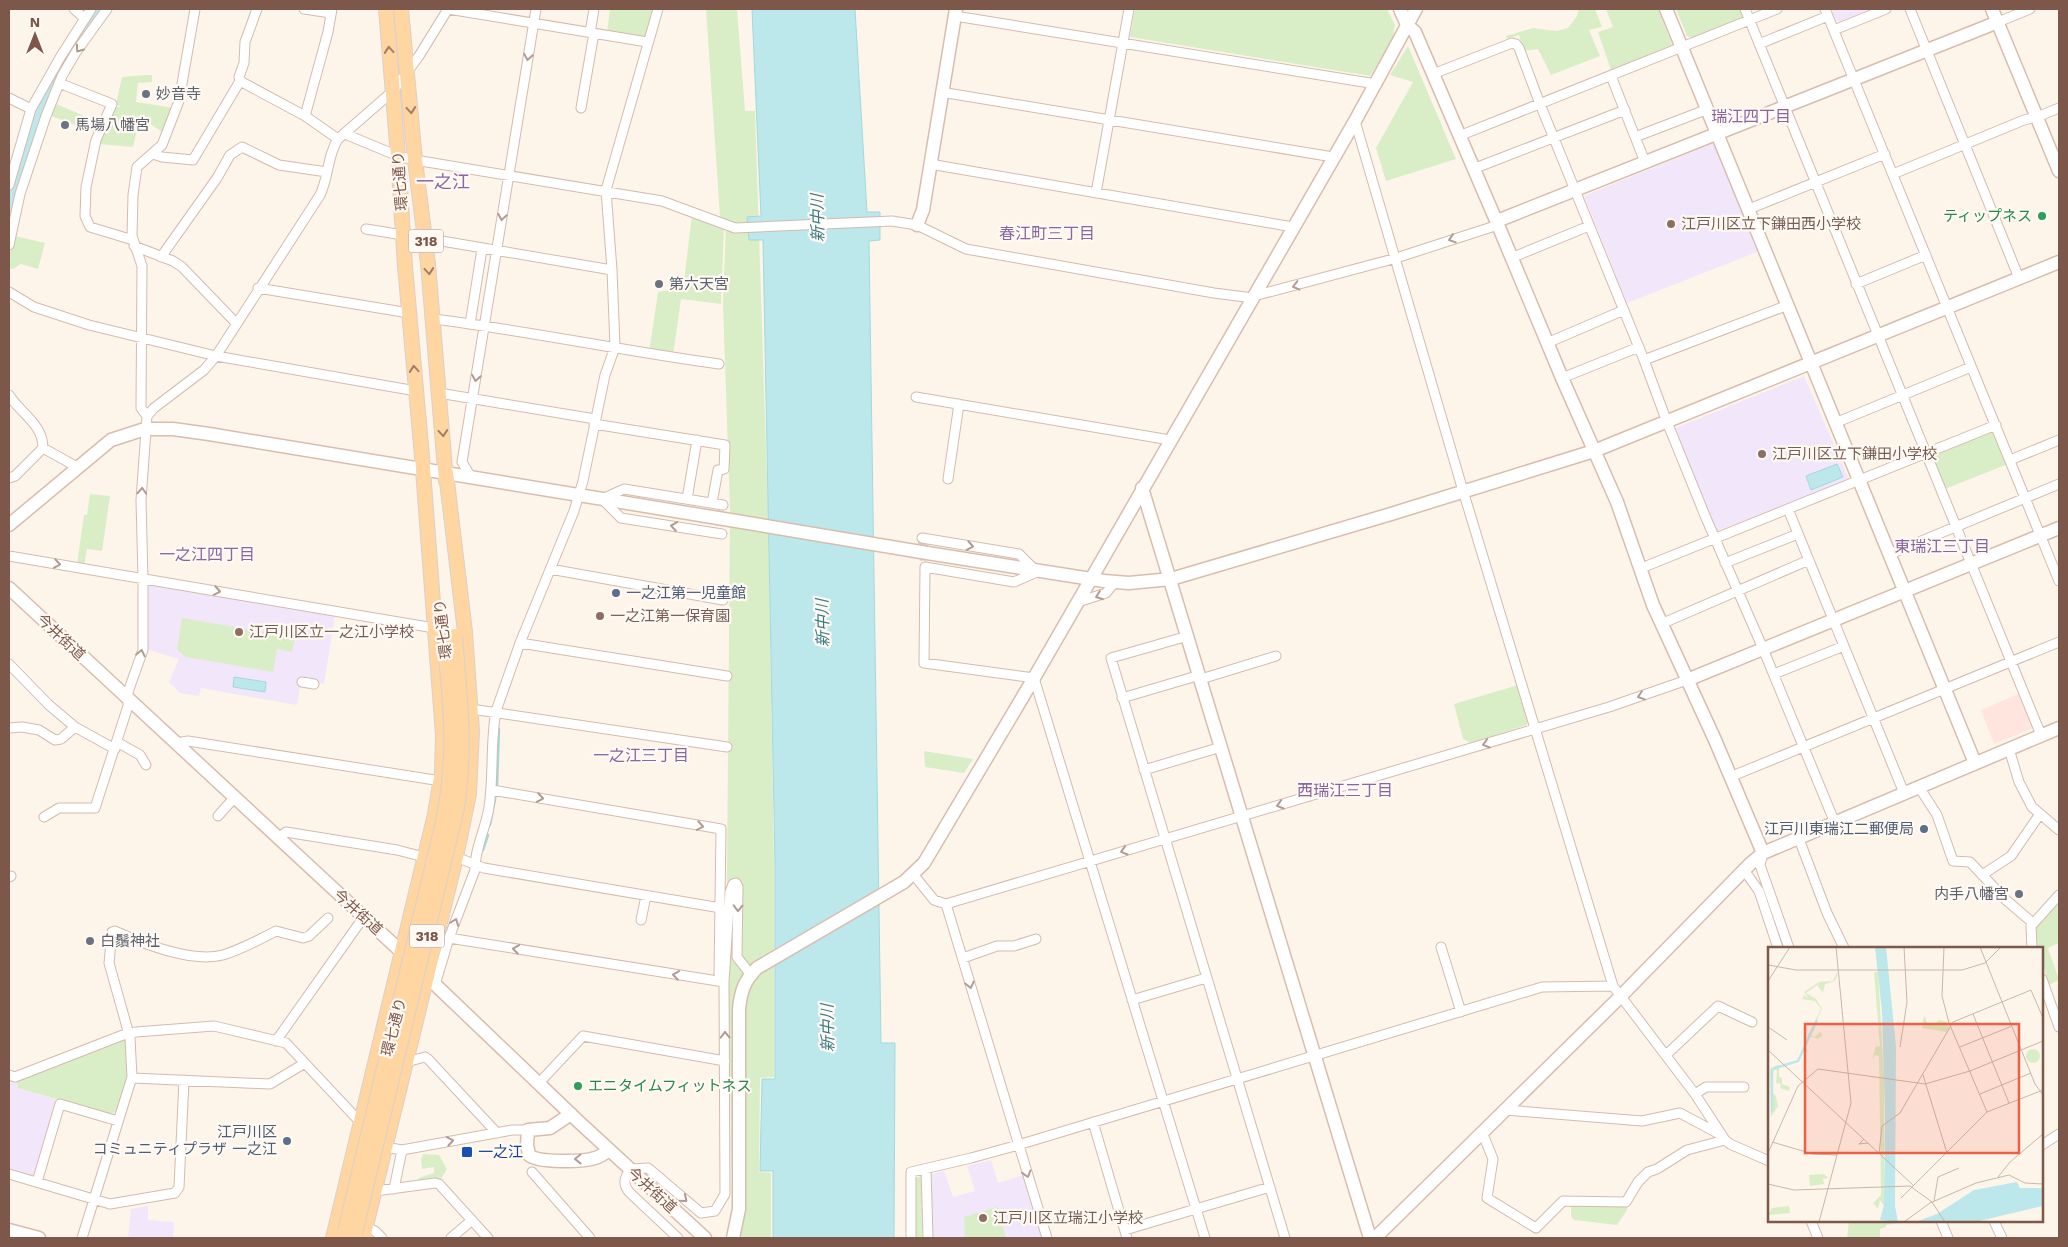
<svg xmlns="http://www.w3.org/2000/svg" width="2068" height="1247" viewBox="0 0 2068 1247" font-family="'Work Sans','Noto Sans JP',sans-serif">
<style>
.commercial{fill:#ffe5de}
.education{fill:#f2e6fb}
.green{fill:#d9eec6}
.water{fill:#bce7eb;stroke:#a1d9de}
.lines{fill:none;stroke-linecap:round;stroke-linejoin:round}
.stream{stroke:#a1d9de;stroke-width:2.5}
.river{stroke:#bce7eb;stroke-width:16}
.street-tunnel{stroke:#decec2;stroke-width:9;stroke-dasharray:9 4.5;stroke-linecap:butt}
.street-casing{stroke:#d3bbae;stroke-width:11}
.secondary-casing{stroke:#d8bdad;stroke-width:15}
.primary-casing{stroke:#dbd0cc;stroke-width:16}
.street{stroke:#fff;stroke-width:9}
.secondary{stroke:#fff;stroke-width:12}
.primary{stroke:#ffd5a1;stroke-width:14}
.secondary-bridge-casing{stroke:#d8bdad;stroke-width:15;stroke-linecap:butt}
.primary-bridge-casing{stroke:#dbd0cc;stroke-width:16;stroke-linecap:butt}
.secondary-bridge{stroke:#fff;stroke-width:12}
.primary-bridge{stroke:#ffd5a1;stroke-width:14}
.oneway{stroke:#b19b92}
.oneway2{stroke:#a47e64}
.worship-dot{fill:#6b7280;stroke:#fff9f3;stroke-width:2}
.leisure-dot{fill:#2e9e5b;stroke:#fff9f3;stroke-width:2}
.education-dot{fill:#8d6e63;stroke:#fff9f3;stroke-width:2}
.service-dot{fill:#5c6f8a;stroke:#fff9f3;stroke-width:2}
.transit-dot{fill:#1a4fb4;stroke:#fff9f3;stroke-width:2}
.labels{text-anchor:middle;stroke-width:4.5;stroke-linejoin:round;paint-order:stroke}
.shield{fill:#fff9f3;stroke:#a4887d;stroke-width:1}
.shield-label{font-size:14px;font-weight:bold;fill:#7d584a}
.worship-label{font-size:15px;fill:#5b616d;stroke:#fff9f3;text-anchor:start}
.street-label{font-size:15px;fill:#7d584a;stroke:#fff9f3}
.leisure-label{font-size:15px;fill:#27864d;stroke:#fff9f3;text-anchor:end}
.education-label{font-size:15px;fill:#785e54;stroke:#fff9f3;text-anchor:start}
.service-label{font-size:15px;fill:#4e5e75;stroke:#fff9f3;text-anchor:end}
.transit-label{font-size:15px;fill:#164399;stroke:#fff9f3;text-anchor:start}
.neighbourhood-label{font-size:16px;fill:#88669f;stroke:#fff9f3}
.water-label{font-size:16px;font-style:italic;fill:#3b7c82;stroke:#fff9f3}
.quarter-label{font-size:18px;fill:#88669f;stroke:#fff9f3}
.inset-river{fill:none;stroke:#bce7eb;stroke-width:2.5}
.inset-road{fill:none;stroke:#cab6aa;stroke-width:1}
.view{fill:#eb6046;fill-opacity:0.15;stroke:#eb6046;stroke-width:2.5}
.inset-edge{fill:none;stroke:#7d584a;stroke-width:2.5}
</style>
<rect width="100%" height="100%" fill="#fef5ea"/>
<path class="commercial" d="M2018,694l3,1 13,30 -3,4 -37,15 -13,-34z"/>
<path class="education" d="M1831,9h45l-34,13 -6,-2z
M1714,143l43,109 -130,51 -43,-107z
M1804,376l45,103 -132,52 -42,-103z
M159,584l57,9 1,3 118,20 -11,68 -23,-4 -4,25 -96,-17 -2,8 -19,-3 -11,-11 10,-23 -34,-10 2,-63 3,-1 8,1z
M9,1079l6,2 3,7 39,12 -22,76 -2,2 -24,-7z
M991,1160l7,23 25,-8 19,63h-112l-1,-63 15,-4 9,26 22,-6 -8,-25z
M148,1206v14l26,2 -1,16h-45l3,-29z"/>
<path class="green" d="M96,9h14l-34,48 -22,46 47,20 -5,10 -47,-18 -30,86 -6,35 -4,14v-51l18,-60 7,-30z
M610,9h44l-9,30 -38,-7z
M706,9h31l8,102h10l13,399 6,354v213l-14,1 -1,94 12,1v65h-38l-6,-363 3,-365 -7,-206 3,-82 -6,-5z
M1135,9h252l8,16 -3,17 -22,34 -240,-39z
M1579,9h16l7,18 -13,3 11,26 -49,19 -13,-26 -14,2 -5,-16 -12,4 -1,-3 27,-8 24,3 11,-3 9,-12z
M1606,9h52l14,36 -61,25 -13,-38 15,-5z
M1676,9h65l2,7 -1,3 -50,19 -5,-2z
M1408,46l48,113 -70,22 -10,-33 37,-66 -23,-7z
M145,75h7v7l-14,1 -2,19 38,6 -10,25 -26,-17 2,2 -7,29 -34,-3 8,-21 10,-16h4l-5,-3 6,-27z
M692,215l32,13 -3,76 -40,-5 -8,57 -24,-3 9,-61 22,-4 4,-7z
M15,236l30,7 -7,26 -17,-5 -8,5 -4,-1v-13z
M1992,432h3l13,32 -63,25 -11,-31 1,-4z
M90,494l20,2 -8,55 -15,-2 -3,16 -7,-1 7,-49h3z
M182,618l113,19 -3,15 -15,-3 -4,23 -87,-15 -9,-7z
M1518,685l10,37 -1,3 -56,18 -8,-4 -9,-35z
M924,751l49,8 -9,14 -39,-6z
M2059,902v41l-11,5 11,32 -10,5 -7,-23v-14h-5l-2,-7v-13z
M124,1039l3,2 1,35 -11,35 -6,4 -93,-27 -2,-7z
M423,1154l16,1 8,14 -6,10 -22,5 -1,-6 16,-5v-6l-12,2 -1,-10z
M921,1176l1,62h-7v-60z
M1571,1206l56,1v3l-10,15 -43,-5 -3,-4z
M997,1207l9,31h-41l-1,-21z
M1849,1221h60l-23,4v2l-6,2v9h-33z"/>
<path class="water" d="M752,9h103l12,203h13v28l-11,1 12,802h14l-1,195h-121v-67h-13l2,-92h13v-215l-12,-624h-14l-2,-23 14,-1z
M1837,464l6,13 -32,13 -5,-14z
M234,677l32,5 -1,10 -32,-5z"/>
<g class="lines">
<path class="stream" d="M497,787l2,-58
M490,825l6,-31
M483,850l5,-15"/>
<path class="river" d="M9,219l3,-20 44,-125 42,-65"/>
<path class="street-tunnel" d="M922,538l3,29"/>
<defs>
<path id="street" d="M74,9l11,10
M304,9l27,4
M332,9l-4,23 -23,84 33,23
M1745,9l296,726
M1825,9l234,572
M1910,9l109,269
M955,16l421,68
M1998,22l32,-13
M1834,30l52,-21
M590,33l4,-24
M1759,44l69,-28
M1433,74l79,-31 4,1 3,4 21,56 104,256 23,62 39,96 55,126 74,179
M1611,76l34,86
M240,81l65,35
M59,83l53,21 -16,36 -10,47 -1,29 5,11 43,13
M941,92l392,65
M9,98l22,11
M581,108l13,-75
M1355,121l106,363 152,502
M345,134l53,22 17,4 247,41 73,27 157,-7 25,4 49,24 248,44 39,5
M1459,136l318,-127
M1635,137l73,-28
M153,154l9,3 31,3 47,-79 -1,-4 5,-14 1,-21 12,-33
M930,164l363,63
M1473,169l152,-59
M1893,174l131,-54 13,-3 22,-9
M9,185l22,-76 30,-53 30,-47
M1096,193l33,-184
M1749,209l136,-55
M366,229l37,6
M436,240l176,30
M9,245l11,-51 26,-78 16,-40 14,-24 31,-43
M134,246l39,15 9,6 54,56
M161,257l56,-79 13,-23 12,-8 37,18 48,7
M1511,258l78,-32
M1856,284l70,-29
M258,288l151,25
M9,292l25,15 55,18 127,31 200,35
M1254,296l139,-37 105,-34
M434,319c95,12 190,32 285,45
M470,324l12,-75
M1547,343l77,-33
M1644,360l144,-55
M1562,378l77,-31
M439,393l156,26
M9,395c12,19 34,29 34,53l34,19
M916,397l254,43
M147,416l-6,-8 1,-142 -10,-30 1,-41 4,-28 25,-22 17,-44 16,-92
M1835,423l136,-56
M594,424l131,21 -1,24 -6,1 -6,33
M2010,460l49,-20
M471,477l-9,-15 74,-453
M9,478l6,-2 28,-28
M948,479l11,-75
M687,499l10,-59
M1788,509l116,284
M722,534l-101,-16 -19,-19 22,-10 99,16
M922,538l97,16 18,18 -23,10 -89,-15 -1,96 110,15 171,560
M1890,554l169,-70
M9,556l425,72
M1725,563l73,-29
M550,569l173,31
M1639,569l357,-144
M1078,602l28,-9 9,-11
M1661,624l148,-64
M1188,636l-77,22 174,580
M520,643l207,33
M9,664l40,41 26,22 40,22
M1774,674l70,-28
M1201,679l75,-23
M302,682l12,2
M1122,698l78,-23
M471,709l256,38
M9,728l13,-1 17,3 16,10 6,-1 14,-12
M117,742l23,13 6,10
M177,743l11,-2 253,40
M2009,749l10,33 13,25 27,23
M1144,770l77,-23
M1730,777l329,-135
M1919,787l18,28 16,46 17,1 36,38 27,23
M492,790l229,39 -2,145 5,8
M218,816l16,-18
M44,817l15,-9h36l33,-102v-14l15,-42v-72l-2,-78 6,-84 7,-8 50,-38 12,-14 104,-161c9,-18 7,-39 18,-56l55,-48 26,-35 29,-47 199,33
M278,838l8,-6 111,18 27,7
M1799,839l28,74 17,35
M1763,853l-3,12 29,83
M456,857l28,11 237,40
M1744,870l15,21 19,57
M913,874l21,26 12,4 663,-197 78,-27
M1982,875l29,-19 29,-42
M9,877l2,-1
M946,904l101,334
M641,920l5,-24
M449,938l275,44
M1441,947l20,65
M2032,948l-1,-22 28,-31
M963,958l34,-12h17l22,-7
M2042,979l17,48
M435,985l14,-47 26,-68c-1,-20 11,-42 14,-63 5,-32 1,-64 7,-96l24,-68 54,-132 9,-30 22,-106 10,-28 -3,-77 -6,-80 52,-181
M1132,1000l74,-22
M276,1041l87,-123
M1666,1055l52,-49 34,16
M406,1062l19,-5 3,2 69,74
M9,1075l6,2 108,-42 13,-3 78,-6 72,17 75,80
M132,1078l138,6 35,-21
M539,1083l44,-47 142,25
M1695,1094l11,-7h38
M1506,1110l136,11 38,-8 41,22
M1093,1122l34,116
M1482,1132l11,27 -6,39 49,30 27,-27 63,1 12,-20 10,-10 9,-3 30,-19 38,-10
M2042,1145l17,-11
M385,1147l17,3 110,-20h16
M926,1169l2,69
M532,1172l58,66
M9,1174l101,30 65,-11 4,-6 5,-107
M37,1182l23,-78 58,17
M394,1189l8,-39
M375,1191l60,-8 4,1 49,54
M1811,1221l7,17
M1941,1221l7,17
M1994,1221l8,17
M366,1227l9,4 7,7
M1125,1230l145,-43
M82,1238l50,-161 -2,-39 -21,-75 3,-31 3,-1c28,13 78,32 108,24 19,-6 36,-15 53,-24l27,7 6,-2 19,-18
M451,1238l21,-18
M678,1238l-49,-46c-7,-9 -4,-14 1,-23l18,-1 53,45 14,-2 10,-17 -1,-212 6,-90 3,-8 3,-1 2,4 -1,70 14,18
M911,1238v-66l60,-14 47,-13 524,-158 71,-1 82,108 30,46 5,4 39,17"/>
<path id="secondary" d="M1400,9l7,16 8,7 83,193 64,153 55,124 36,103 62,135 48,113
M1666,9l309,754
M1992,9l67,162
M1497,221l501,-199
M917,225l6,-15 33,-201
M1142,488l228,750
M9,525l102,-85 34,-11h28l36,5 509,84
M927,553l177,28 25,2 42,-4 220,-65 203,-63 465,-189
M9,588l398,369
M1687,680l372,-152
M421,971l158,151 126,116
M571,1114l-21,14 -22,2 -1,15 2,10c9,8 54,7 66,3 5,-1 9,-4 14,-8
M9,1230l30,8
M733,1238l6,-29v-200c2,-18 5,-28 18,-41l147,-86 20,-19 110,-185 321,-557 61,-112
M1375,1238l245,-241 130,-133 13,-11 296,-125"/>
<path id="primary" d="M386,9l12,147 7,110 19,213
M401,9l14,151 13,104 18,217
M333,1238l102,-424 7,-42 1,-37 -20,-265
M363,1238l93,-381 13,-63 3,-63 -7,-99 -19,-159"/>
</defs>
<use href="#street" class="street-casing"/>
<use href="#secondary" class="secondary-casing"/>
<use href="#primary" class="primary-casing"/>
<use href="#street" class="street"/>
<use href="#secondary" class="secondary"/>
<use href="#primary" class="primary"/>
<defs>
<path id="secondary-bridge" d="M718,518l209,35"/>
<path id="primary-bridge" d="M345,1231l97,-405c15,-68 9,-121 2,-190
M355,1233l102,-425c9,-58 3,-114 -2,-172"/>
</defs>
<use href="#secondary-bridge" class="secondary-bridge-casing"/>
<use href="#primary-bridge" class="primary-bridge-casing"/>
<use href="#secondary-bridge" class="secondary-bridge"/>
<use href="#primary-bridge" class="primary-bridge"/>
</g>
<defs><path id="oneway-chevron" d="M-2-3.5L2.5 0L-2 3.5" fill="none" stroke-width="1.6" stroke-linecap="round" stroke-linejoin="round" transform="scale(1.25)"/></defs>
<g class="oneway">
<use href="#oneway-chevron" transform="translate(79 49) rotate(126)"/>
<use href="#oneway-chevron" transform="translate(528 57) rotate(99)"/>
<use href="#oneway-chevron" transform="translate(502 217) rotate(99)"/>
<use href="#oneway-chevron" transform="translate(1452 239) rotate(162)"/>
<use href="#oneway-chevron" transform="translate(1296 286) rotate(166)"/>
<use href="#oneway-chevron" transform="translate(476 378) rotate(99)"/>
<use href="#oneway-chevron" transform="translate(142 491) rotate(-87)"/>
<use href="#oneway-chevron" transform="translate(674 526) rotate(-171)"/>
<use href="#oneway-chevron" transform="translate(970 546) rotate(10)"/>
<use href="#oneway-chevron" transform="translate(57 564) rotate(10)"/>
<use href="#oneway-chevron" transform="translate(217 591) rotate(10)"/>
<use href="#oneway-chevron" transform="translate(1099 596) rotate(160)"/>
<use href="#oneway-chevron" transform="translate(141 653) rotate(-78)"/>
<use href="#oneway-chevron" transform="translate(1641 696) rotate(161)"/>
<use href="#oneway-chevron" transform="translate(1486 744) rotate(163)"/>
<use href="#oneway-chevron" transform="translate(540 798) rotate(10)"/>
<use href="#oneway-chevron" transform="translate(1280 805) rotate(164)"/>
<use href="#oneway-chevron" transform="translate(700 826) rotate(10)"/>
<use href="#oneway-chevron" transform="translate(1124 851) rotate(163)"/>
<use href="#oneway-chevron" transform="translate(738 908) rotate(91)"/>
<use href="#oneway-chevron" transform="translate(455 922) rotate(-69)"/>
<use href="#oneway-chevron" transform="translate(516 949) rotate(-171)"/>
<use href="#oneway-chevron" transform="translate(676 975) rotate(-171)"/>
<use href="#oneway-chevron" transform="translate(970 985) rotate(77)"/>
<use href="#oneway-chevron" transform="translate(725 1035) rotate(-91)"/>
<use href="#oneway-chevron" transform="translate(450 1141) rotate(-10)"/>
<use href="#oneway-chevron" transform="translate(578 1159) rotate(179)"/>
<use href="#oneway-chevron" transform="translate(1027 1174) rotate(73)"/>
<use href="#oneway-chevron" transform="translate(684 1199) rotate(40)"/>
</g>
<g class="oneway2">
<use href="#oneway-chevron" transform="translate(389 50) rotate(-95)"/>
<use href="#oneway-chevron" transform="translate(411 110) rotate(85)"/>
<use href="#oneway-chevron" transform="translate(429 271) rotate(85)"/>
<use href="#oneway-chevron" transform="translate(414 369) rotate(-95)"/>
<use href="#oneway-chevron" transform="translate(443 433) rotate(85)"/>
</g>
<g class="worship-dot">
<circle cx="146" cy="94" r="5"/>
<circle cx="65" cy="125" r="5"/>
<circle cx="659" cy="284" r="5"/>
<circle cx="2019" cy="894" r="5"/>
<circle cx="90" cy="941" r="5"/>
</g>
<g class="leisure-dot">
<circle cx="2042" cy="216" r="5"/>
<circle cx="578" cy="1086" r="5"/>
</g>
<g class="education-dot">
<circle cx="1671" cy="224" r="5"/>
<circle cx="1762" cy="454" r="5"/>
<circle cx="600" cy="616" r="5"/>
<circle cx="239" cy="632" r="5"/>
<circle cx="983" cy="1218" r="5"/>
</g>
<g class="service-dot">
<circle cx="616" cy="593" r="5"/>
<circle cx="1924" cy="829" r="5"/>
<circle cx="287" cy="1141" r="5"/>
</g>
<rect class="transit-dot" x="461" y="1146" width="12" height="12" rx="2.5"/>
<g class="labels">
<g class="shield">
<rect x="408.5" y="229.5" width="35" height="23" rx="4"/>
<rect x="409.5" y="924.5" width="35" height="23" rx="4"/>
</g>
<g class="shield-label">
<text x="426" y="246">318</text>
<text x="427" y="941">318</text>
</g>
<g class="worship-label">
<text x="156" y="99">妙音寺</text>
<text x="75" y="130">馬場八幡宮</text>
<text x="669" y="289">第六天宮</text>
<text x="2009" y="899" text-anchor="end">内手八幡宮</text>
<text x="100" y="946">白鬚神社</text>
</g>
<g class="street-label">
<text transform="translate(400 181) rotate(-94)" y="5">環七通り</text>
<text transform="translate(443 629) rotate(-97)" y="5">環七通り</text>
<text transform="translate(61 637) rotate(43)" y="5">今井街道</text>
<text transform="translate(358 912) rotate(42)" y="5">今井街道</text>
<text transform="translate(394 1027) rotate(-76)" y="5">環七通り</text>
<text transform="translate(652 1190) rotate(42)" y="5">今井街道</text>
</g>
<g class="leisure-label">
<text x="2032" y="221">ティップネス</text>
<text x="588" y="1091" text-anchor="start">エニタイムフィットネス</text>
</g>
<g class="education-label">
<text x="1681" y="229">江戸川区立下鎌田西小学校</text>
<text x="1772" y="459">江戸川区立下鎌田小学校</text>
<text x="610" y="621">一之江第一保育園</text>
<text x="249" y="637">江戸川区立一之江小学校</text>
<text x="993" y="1223">江戸川区立瑞江小学校</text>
</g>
<g class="service-label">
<text x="626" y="598" text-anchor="start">一之江第一児童館</text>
<text x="1914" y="834">江戸川東瑞江二郵便局</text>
<text x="277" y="1137">江戸川区<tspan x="277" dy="17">コミュニティプラザ 一之江</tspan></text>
</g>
<g class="transit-label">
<text x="478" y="1157">一之江</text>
</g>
<g class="neighbourhood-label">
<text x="1751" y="122">瑞江四丁目</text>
<text x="1047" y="239">春江町三丁目</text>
<text x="1942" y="552">東瑞江三丁目</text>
<text x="207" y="560">一之江四丁目</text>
<text x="641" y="761">一之江三丁目</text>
<text x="1345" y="796">西瑞江三丁目</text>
</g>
<g class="water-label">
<text transform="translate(817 218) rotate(-91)" y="6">新中川</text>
<text transform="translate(822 623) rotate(-91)" y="6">新中川</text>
<text transform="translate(827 1028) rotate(-91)" y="6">新中川</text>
</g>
<g class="quarter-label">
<text x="443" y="188">一之江</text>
</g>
</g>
<g transform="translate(1768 947)">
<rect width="275" height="275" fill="#fef5ea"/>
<path d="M69,25v4l-2,5 -10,3 -2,9 -6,-8 -11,8 10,6 6,10 -12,26 5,2 5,-5 3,3 -5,4 -8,-3 -4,12 2,4h-5l5,-17 13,-26 -6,-8 -13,-2 2,-4 5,4 -5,-7 15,-10 14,-1zM106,25h4l6,105v129l-4,-6 -2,9 -5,-6 8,-8 -2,-139 -4,-1 -3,5 4,-14 4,1zM156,68l4,9h6l5,-4 8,2 2,5 -2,5 -25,-4zM258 109a7 7 0 1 1 14 0a7 7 0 1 1-14 0ZM9,118l8,2h-6v10l3,1v6l8,3 -1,4 -9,-3 1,-4 -5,-1 1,-13h-3l-3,21 5,5 2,10 -7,11 -1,-47zM55,227l6,4 -6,1 1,5 -14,2 -1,-11zM21,259l1,7 -22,2 4,-7z" fill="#d9eec6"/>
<path d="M107,0h11l10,99 -1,160 3,16 -18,-2 4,-15 1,-92 -3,-102zM249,235l3,6h23v18l-68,16 -57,-1 19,-7 37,-24z" fill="#bce7eb"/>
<path class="inset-river" d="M4,165v-43l26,-8 19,-41"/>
<path class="inset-road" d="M176,0l-2,49 7,27 38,89M212,0l55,137 8,11M0,18l28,5h166l23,-7 16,-16M0,34l22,-34M205,67l36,89M0,80l19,13M132,100l7,-45 -3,-55M192,100l52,-21M0,103l146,136M155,128l24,78M212,147l51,-21M96,192l-5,5 9,-1M4,195l41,12 24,1M0,206l30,-67 20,-17 107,15 45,-13 73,-30M111,207l3,-28 18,-13 53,-91 78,-32 12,28M230,230l12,-15 33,-28M0,237l26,6 116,-4 22,16 13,20M133,251l86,-86 56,-22M166,254l4,-24 21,-9M51,275l32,-119 -15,-156M136,275l26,-19 46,-20 33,-8 16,8 18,1"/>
<path class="view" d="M37,77h214v129h-214z"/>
<rect width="275" height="275" class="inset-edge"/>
</g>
<rect width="2068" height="1247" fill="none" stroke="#7d584a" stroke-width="20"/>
<g transform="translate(35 35)" stroke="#fff9f3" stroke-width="4" paint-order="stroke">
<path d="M0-4L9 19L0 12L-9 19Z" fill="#7d584a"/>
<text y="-8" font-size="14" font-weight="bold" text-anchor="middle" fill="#7d584a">N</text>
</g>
</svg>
